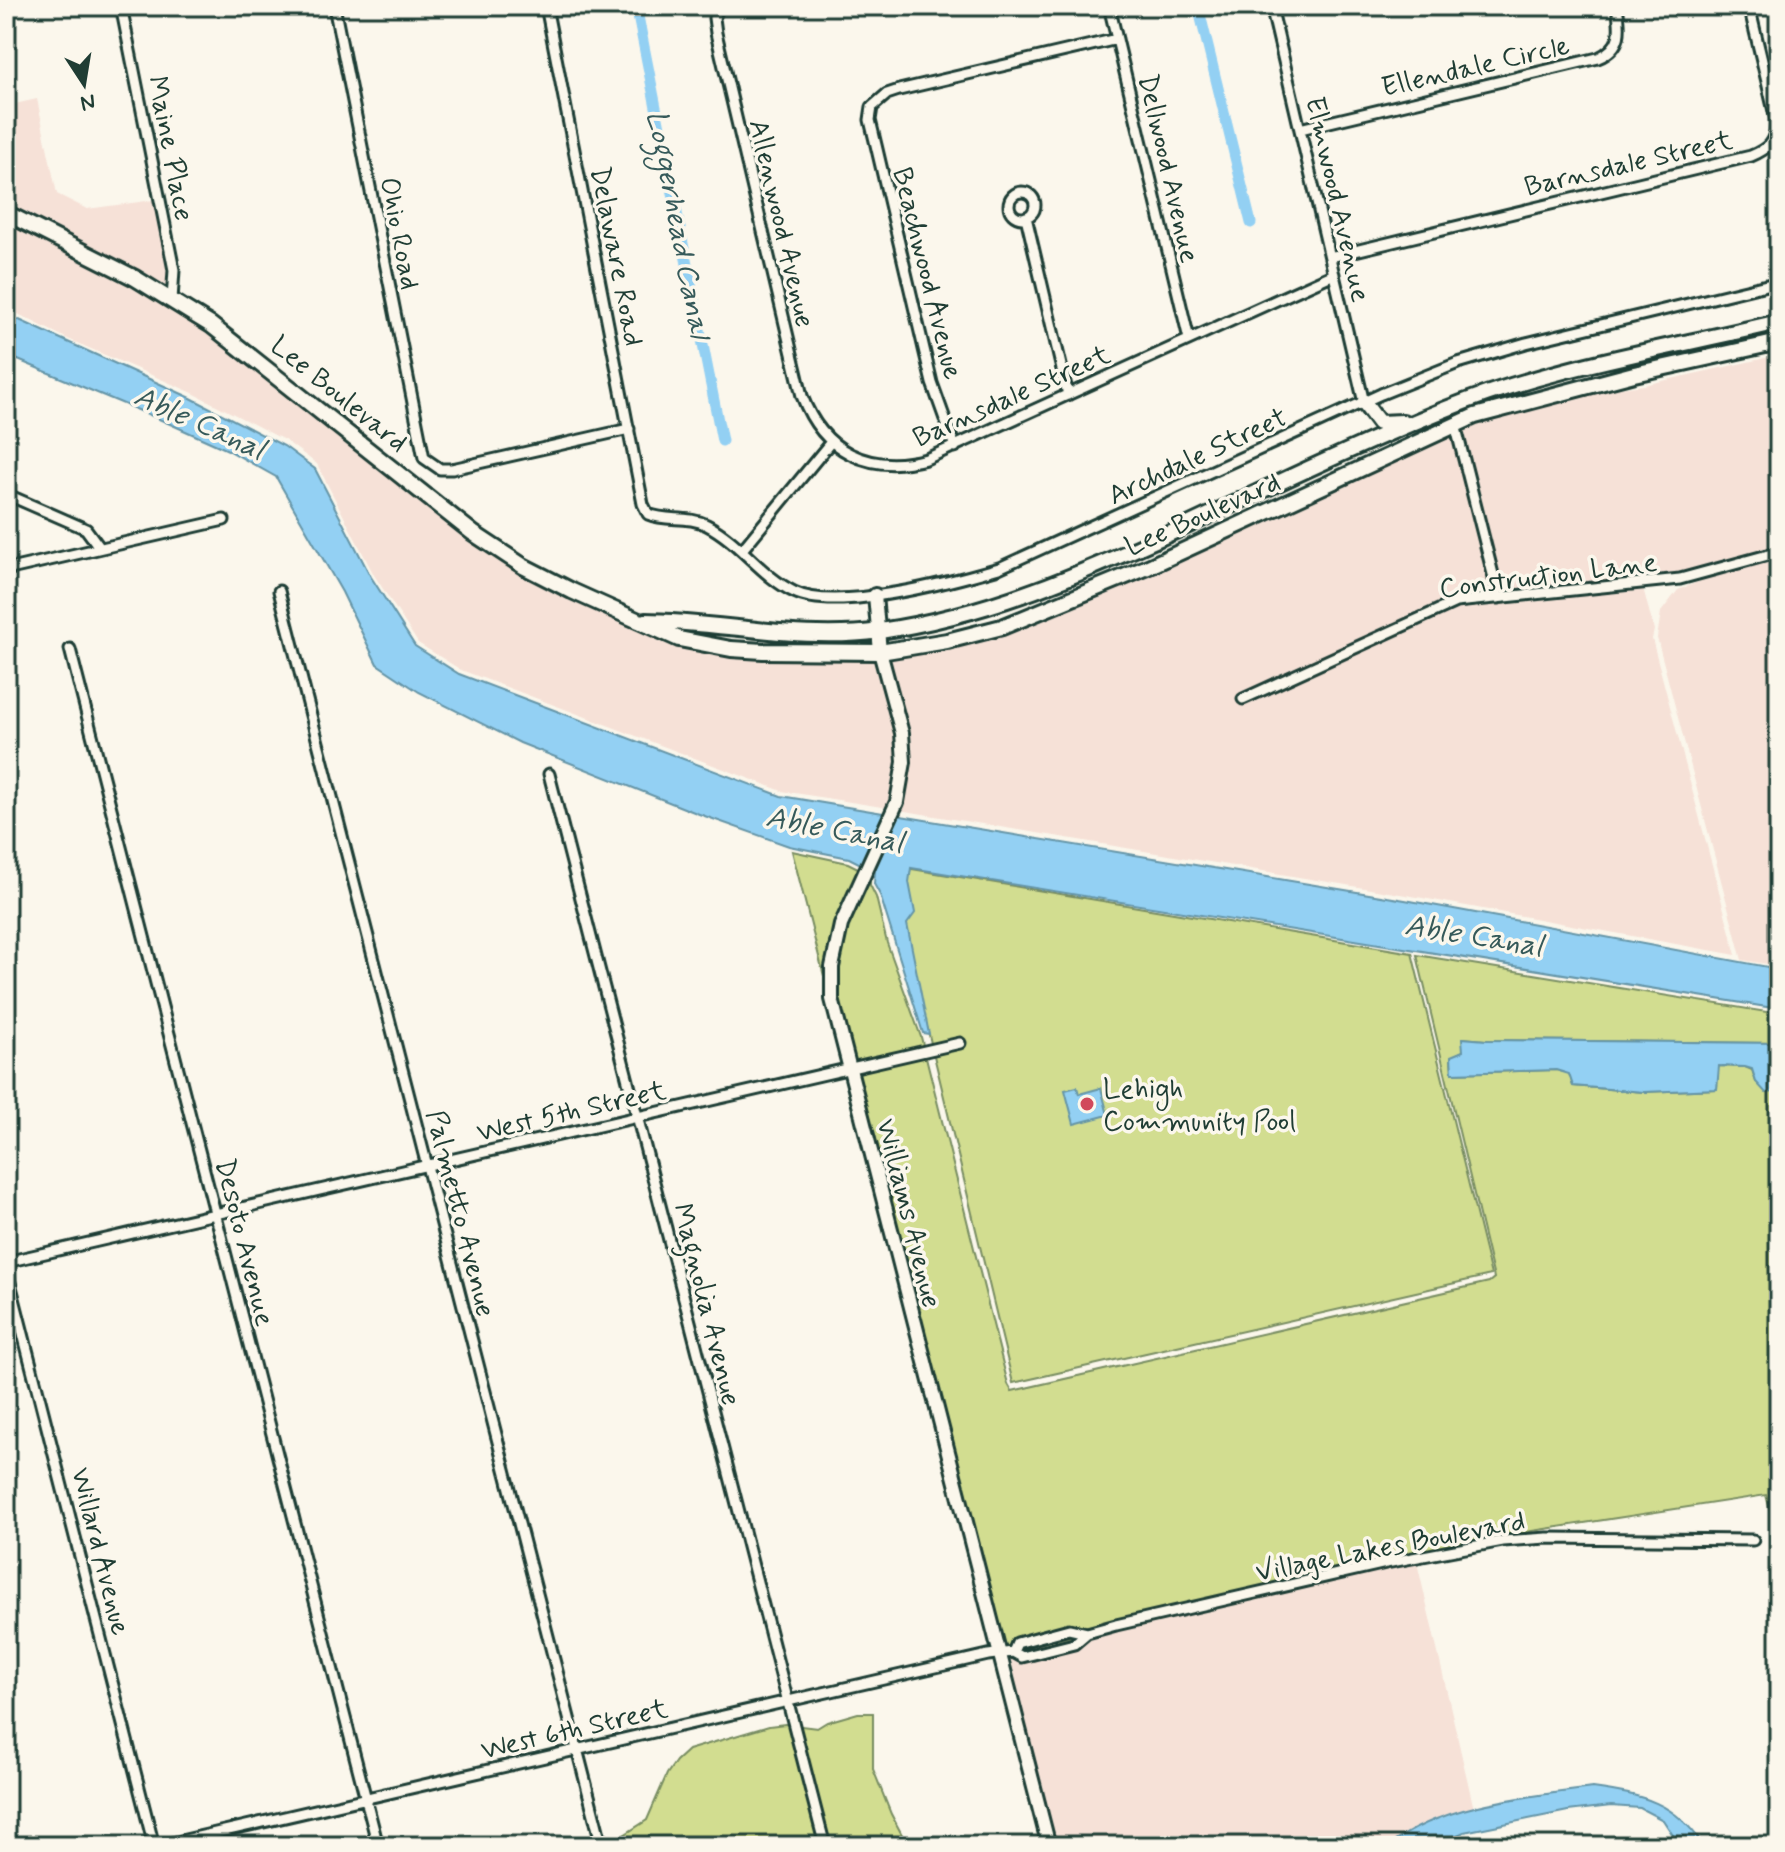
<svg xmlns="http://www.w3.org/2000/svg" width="1785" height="1852" viewBox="0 0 1785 1852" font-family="Mynerve,sans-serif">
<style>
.built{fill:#f6e1d7}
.green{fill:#d2dd90;stroke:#788d62;stroke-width:2}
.water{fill:#93d0f3;stroke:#6595a7;stroke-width:2}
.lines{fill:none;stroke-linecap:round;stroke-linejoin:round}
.canal{stroke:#93d0f3;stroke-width:11}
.minor-casing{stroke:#1f3d34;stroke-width:15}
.tertiary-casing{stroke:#1f3d34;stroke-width:18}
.secondary-casing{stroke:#1f3d34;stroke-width:20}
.minor{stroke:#fbf7ec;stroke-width:9}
.tertiary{stroke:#fbf7ec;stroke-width:12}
.secondary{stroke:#fbf7ec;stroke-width:14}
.poi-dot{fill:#d1495b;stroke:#fbf7ec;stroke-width:3}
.labels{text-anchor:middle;stroke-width:7;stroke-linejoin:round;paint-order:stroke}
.street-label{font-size:28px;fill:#1f3d34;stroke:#fbf7ec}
.poi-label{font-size:28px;fill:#1f3d34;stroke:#fbf7ec;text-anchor:start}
.water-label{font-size:30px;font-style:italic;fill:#365a5a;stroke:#fbf7ec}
</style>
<rect width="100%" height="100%" fill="#fbf7ec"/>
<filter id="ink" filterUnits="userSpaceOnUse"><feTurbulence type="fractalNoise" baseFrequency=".0125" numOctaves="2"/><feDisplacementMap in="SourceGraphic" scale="16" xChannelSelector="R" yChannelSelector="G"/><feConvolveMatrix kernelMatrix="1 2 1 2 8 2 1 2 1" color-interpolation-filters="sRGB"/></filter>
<g filter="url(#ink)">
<path class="built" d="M37,99l20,95 30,15 67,-9 22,96 -170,-89v-101z
M6,220l127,63 75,47 219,176 205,120 45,18 199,15 21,75 2,28 -11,46 -106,-17 -321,-121 -43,-27 -44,-68 -57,-111 -31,-23 -93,-48 -125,-54 -62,-31v-53l11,-21 -11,-7z
M1779,355v199l-137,30 12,46 -2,9 84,316 -330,-60 -507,-85 7,-21 3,-42 -22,-90 61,-10 529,-225 111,-30 56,-7z
M1779,560v406l-37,-6 -85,-322 4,-26 17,-22 37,-15z
M1416,1558l58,251 -28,7 -47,22 -10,8h-335l-50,-194z"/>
<path class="green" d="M792,851l56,12 12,6c-18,38 -32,73 -34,115z
M888,865l524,88 79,322 -478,108z
M870,874v11l6,12 11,46 34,94 87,347 4,7 477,-109 5,-4 -77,-323 362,59v29l-293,-3 -23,-2v13l-12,6 1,16 104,-3 13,3 4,13 70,6 74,-3 1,-23 27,1 7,3 4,12 17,9 6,-8v460l-13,-48 -234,36 -528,121 -166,-653c0,-54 11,-78 32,-125z
M858,1713h15v56l18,45 17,32h-280l-4,-11 23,-15 20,-46 9,-13 12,-11 81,-24 16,-2 32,4 10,-6z"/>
<path class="water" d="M6,314l185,84 93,48 31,23 56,108 44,69 44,28 322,122 624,104 374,69v40l-868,-141 -2,14 6,31 -8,11 22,110 -6,-1 -43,-138 -6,-11 1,-13 -26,-13 -60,-12 -90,-32 -179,-71 -101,-51 -42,-28 -35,-72 -66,-115 -48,-27 -78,-35 -144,-60z
M1462,1038l24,2 293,3v40l-5,9 -8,1 -10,-11 -4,-13 -7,-2 -26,-1 -2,23 -73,3 -71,-6 -4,-12 -13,-4 -104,3 -1,-17 12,-5z
M1077,1087l2,7 22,-6 7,27 -34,9 -9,-34z
M1593,1788c50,7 82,14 111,58h-24l-17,-26 -23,-12 -29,-2 -43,5 -104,21 -31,14h-44c50,-42 141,-50 204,-58z"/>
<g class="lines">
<path class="canal" d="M636,6l86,435
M1198,6l53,217"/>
<defs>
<path id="minor" d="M121,6l53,264 -2,30
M334,6l90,452 16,11h12l177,-40
M546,6l97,498 5,10c19,8 40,1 59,11 33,17 54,51 87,67 43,21 160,-11 205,-24l382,-174 77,-31 68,-20 253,-61
M719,6l-5,12 2,15 86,363c21,56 67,78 124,63l408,-185
M1109,6l80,333
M1271,6l93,397
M1300,129l298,-71c25,-11 23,-28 19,-52
M1009 205a13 13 0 1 1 26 0a13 13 0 1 1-26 0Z
M1026,217l42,178
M1330,257l421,-101c17,-7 23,-13 26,-32l-28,-118
M1455,424l44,174
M955,447l-23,-64 -56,-238 -6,-25 2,-13 15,-13 12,-4 218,-51
M6,494l80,35 14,19
M742,550l88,-107
M6,570l218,-50
M279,591l323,1255
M70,649l308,1197
M1243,699l213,-97 224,-23 99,-27
M549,774l276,1072
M6,1262l954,-219
M6,1267l148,579
M1013,1652l4,-9 52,-14 18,4
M159,1846l829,-191 25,-3 9,5 52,-13 13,-11 29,-8 270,-62 117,-22 44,-3 206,2"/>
<path id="tertiary" d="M875,595l5,57 22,81 2,29 -7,40 -56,123 -9,42v32l217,847"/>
<path id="secondary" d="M6,213l129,65 76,47 262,208 50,33 49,25 107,48 52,10 32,2 117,1 67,-11 55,-14 146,-60 327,-151 159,-42 145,-32
M1364,403l15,20 24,-1
M645,621c79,1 156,21 235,10 109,-16 203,-58 302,-103 87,-41 175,-83 264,-119 103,-42 224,-61 333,-87"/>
</defs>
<use href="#minor" class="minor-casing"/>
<use href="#tertiary" class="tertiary-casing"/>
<use href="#secondary" class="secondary-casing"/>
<use href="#minor" class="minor"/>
<use href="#tertiary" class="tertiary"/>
<use href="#secondary" class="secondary"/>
</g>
</g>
<circle class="poi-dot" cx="1087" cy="1104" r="8"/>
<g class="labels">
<g class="street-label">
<text transform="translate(1475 65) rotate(-13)" y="10">Ellendale Circle</text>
<text transform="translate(172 148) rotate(79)" y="10">Maine Place</text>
<text transform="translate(1628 162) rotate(-13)" y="10">Barnsdale Street</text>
<text transform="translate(1170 168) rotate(77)" y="10">Dellwood Avenue</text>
<text transform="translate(1339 199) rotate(77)" y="10">Elmwood Avenue</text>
<text transform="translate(783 223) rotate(77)" y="10">Allenwood Avenue</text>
<text transform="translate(401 233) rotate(79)" y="10">Ohio Road</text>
<text transform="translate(618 256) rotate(79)" y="10">Delaware Road</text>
<text transform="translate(929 273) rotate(76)" y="10">Beachwood Avenue</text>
<text transform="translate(340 393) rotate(39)" y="10">Lee Boulevard</text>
<text transform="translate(1011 395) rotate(-24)" y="10">Barnsdale Street</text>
<text transform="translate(1197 455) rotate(-25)" y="10">Archdale Street</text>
<text transform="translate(1202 513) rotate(-24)" y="10">Lee Boulevard</text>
<text transform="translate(1548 574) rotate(-7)" y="10">Construction Lane</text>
<text transform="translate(571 1110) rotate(-13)" y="10">West 5th Street</text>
<text transform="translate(462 1213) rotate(76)" y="10">Palmetto Avenue</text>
<text transform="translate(910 1213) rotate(76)" y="10">Williams Avenue</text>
<text transform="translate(246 1242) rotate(76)" y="10">Desoto Avenue</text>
<text transform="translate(708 1304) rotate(76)" y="10">Magnolia Avenue</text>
<text transform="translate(1390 1545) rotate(-11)" y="10">Village Lakes Boulevard</text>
<text transform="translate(102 1551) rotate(76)" y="10">Willard Avenue</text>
<text transform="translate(574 1728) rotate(-13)" y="10">West 6th Street</text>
</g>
<g class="poi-label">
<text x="1103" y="1098">Lehigh<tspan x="1103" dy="32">Community Pool</tspan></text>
</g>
<g class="water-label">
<text transform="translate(679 224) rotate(79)" y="10">Loggerhead Canal</text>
<text transform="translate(200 422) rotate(24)" y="10">Able Canal</text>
<text transform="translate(835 829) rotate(11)" y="10">Able Canal</text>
<text transform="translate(1474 935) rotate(9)" y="10">Able Canal</text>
</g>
</g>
<rect width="1785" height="1852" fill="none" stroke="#fbf7ec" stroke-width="32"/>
<rect x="16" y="16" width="1753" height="1820" fill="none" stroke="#1f3d34" stroke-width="3" filter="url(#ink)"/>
<g transform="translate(84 84) rotate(168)" stroke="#fbf7ec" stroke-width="6" paint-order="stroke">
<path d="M0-6L14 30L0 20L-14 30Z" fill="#1f3d34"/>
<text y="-12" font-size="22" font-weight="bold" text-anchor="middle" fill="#1f3d34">N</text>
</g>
</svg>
